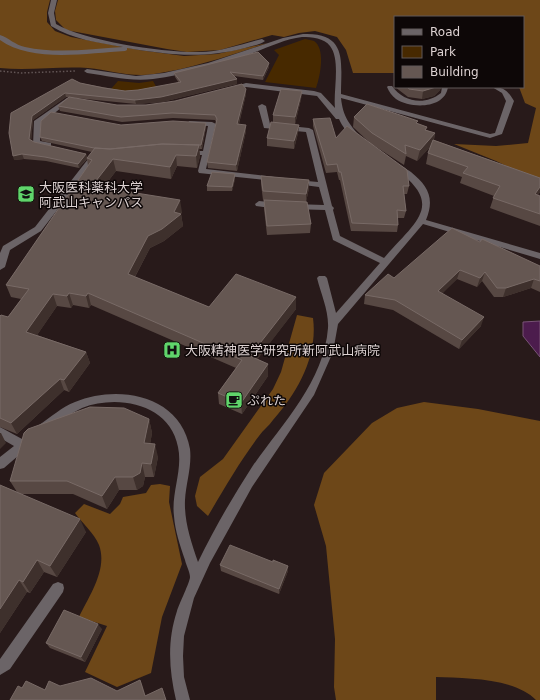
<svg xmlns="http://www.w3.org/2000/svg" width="540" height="700" viewBox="0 0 540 700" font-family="'DejaVu Sans','Noto Sans JP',sans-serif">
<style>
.green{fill:#472900}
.forest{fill:#6d4718}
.water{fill:#4c1c4d;stroke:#785375}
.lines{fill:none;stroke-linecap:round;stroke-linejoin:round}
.path{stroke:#625555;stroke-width:1.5;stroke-dasharray:1.5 2;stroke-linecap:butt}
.minor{fill:#6b6467;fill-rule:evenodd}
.wall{fill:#574843}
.shaded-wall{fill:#3e302c}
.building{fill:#655752;stroke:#786a66}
.labels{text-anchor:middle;stroke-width:3;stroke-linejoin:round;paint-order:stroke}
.poi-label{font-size:13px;fill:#ddd2d2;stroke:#0d0707;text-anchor:start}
</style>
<rect width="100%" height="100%" fill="#281a1a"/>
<path class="green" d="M305,39c3,1 7,1 9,2 12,8 6,36 2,47l-51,-6 14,-27 -5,-5z
M118,81l21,2 14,-2 5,9 -29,2 -19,-2z"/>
<path class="forest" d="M0,0h50l-3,12v10l8,9 16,6 68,13 45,6 33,-2 51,-11c-37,12 -75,25 -114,31 -22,4 -44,-4 -66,-6 -30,-2 -59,3 -88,0z
M58,0h482v182l-44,-21 -42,-17 42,2 32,-3 8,-35 -11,-5 -6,-16h4v-70h-128v56h-42l-7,-23 -9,-13 -22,-6 -16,2 -15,4 -12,-2 -52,15 -33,2 -20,-3 -101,-19 -10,-10 -1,-9z
M297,315l16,3c5,38 -15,74 -40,102 -4,6 -10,10 -14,16 -19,25 -35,53 -51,80l-11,-10 -2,-10 5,-19 23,-18 50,-70 8,-17z
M424,402l54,7 62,12v279h-4c-21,-22 -71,-22 -100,-23v23h-100l-2,-13 1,-48 -9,-93 -12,-41 10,-32 48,-50 25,-15z
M160,484l10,2 -1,16 13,62 -20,53 -11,56 -34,14 -32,-15 22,-46 -28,-9c10,-21 29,-48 20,-72 -5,-12 -17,-22 -24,-32l9,-9 26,10 10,-10 3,-7 23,-4 5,-8z"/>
<path class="water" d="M540,321v36l-17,-21v-14z"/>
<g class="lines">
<path class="path" d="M0,71l21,2 54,-2"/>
<path class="minor" d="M51,0h6l-3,13 2,11c29,17 109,29 143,28 22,0 42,-8 63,-13l3,2c-5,4 -14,5 -20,7 -43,11 -75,7 -118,0v2l-2,1c-37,2 -94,12 -125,-11v-5c9,3 15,10 25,12 31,7 66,2 98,0 -24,-4 -51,-8 -72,-21l-3,-13z
M303,34c45,-2 38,28 38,60l149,40 5,-1 11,-32 -4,-8 -10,-6c12,0 16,4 22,14l-12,33 -12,4 -149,-40c2,19 8,25 19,39l-4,2c-7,-3 -14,-13 -17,-20h-3l-19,-23 -71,-9 -16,4 -3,-2 19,-6 68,8 7,2 14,15c-2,-17 6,-48 -5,-62 -6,-8 -18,-9 -28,-9 -18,2 -37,12 -55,18 -30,10 -62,20 -94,24 -22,3 -44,-3 -66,-6l-3,-2 3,-2 49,7 28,-3 44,-10 75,-25z
M388,86h4c11,16 33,20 49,7l1,-6h6c-3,22 -37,22 -52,12 -4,-3 -7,-7 -9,-12z
M67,98l5,1 -31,25 -1,17 11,2v4l-18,-2 1,-24z
M262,104l4,2 4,18 39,4 4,2 19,76 2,2 -1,2 7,26 44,22c32,-37 62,-53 10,-90v-4h3c5,1 9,5 14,8 17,14 24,26 15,48l114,33v6l-117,-35 -85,100 -5,28 -19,43 -62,92 -42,76 -16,35 -10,38 -1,20 1,21 6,23h-14c-7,-30 -9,-59 1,-89 2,-7 13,-29 13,-34 0,-5 -4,-12 -5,-17 -5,-15 -10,-29 -11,-44 -3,-23 9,-46 4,-69 -8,-43 -60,-53 -96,-39 -13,6 -24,15 -35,23l-4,2 -4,-2 -1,-3 1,-3c12,-8 23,-18 36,-23 43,-18 106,-7 115,47 2,17 -4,34 -5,51 -1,21 6,42 13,62 16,-33 34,-64 54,-95 29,-42 72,-85 76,-139 1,-17 -7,-34 -11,-50l2,-2h6l2,2 9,35 44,-50 -47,-23 -8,-30 -34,-1 -1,-2 4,-3 30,1 -5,-18 -23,-3 -4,-2 4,-2 22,2 -12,-50 -42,-4 -6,-22z
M189,121l23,1 4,2 -10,45 69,8 4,2 -4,2 -76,-8 -1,-2 4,-16h-16l-4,-2 4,-2h17l5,-25 -16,-1 -4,-2z
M92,154h6l1,2 -58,75 -31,19 -5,17 -5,3v-17l3,-7 32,-19z
M259,201l19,2 4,3 -4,3 -22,-3 -1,-2z
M0,427l22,12 7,-4 4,2 2,3 -2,3 -29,25 -4,1v-12l14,-11 -14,-8z
M58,582l5,2 1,4 -1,4 -53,77 -10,6v-16l53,-75z"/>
</g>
<path class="wall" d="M269,67l-6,13 -29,-4 3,8 -75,18 -26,2 -70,-7 -33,23 -2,20 3,2 52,12 1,4 5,-6 -50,-11 -2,-4 81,-12 85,2 -4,22h-3l1,7 -3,12 -20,-2 -6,13 -55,-8 -13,17 79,24 -1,2 2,12 -19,15 -14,7 -15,29 74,30 87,-10v12l-39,50 11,5v12l-26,38 -23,-10 -1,-11 18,-25 -145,-63 -2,3 -16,-3 -2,3 -14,-2 -20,29 49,17 4,11 -21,29 -5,-2 -47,44 -17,-7v-111l8,1 13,-18 -10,-2 -5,-12 82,-119 -1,-7 -8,9 -33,-7 -22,-2 -10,1 -3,-47 69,-30 45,8 13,-1 41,-7 -4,-6 -1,-4z
M395,87h46l-1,3 -6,6 -12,3 -14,-2z
M302,91l-1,8 -6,25 4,1 -1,8 -4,16 -27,-3v-8l6,-16v-7z
M246,94l-7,30 7,7 -9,40 -29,-3 -1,-6 9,-40 -1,-2 -42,-2 -51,4 -62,-11 -2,-5 88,-1z
M354,117l64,7 9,3 -1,3 9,3 -1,7 106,38v14l-2,3 2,1v30l-50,-18 4,-12 -34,-13 2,-6 -36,-13 2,-11 2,-6 -13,14 -11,-5 -2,9 -31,-20 36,41 -2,8h-3l2,17 -2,7h-6v7l-1,7 -46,-1 -11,-51h-1l-2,-8 -11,1 -13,-47v-7l23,19 34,5 -17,-16z
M235,174v5l-3,12h-25v-5z
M261,176l48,4v8l-3,14 5,22 -1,9 -43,2 -3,-26v-9l36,2 -37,-2 -2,-16z
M480,242l60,24v26l-9,-4 -28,9h-9l-12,-16 -5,6 -20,-8 -15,14 39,33 -22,23 -66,-39 -29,-6 1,-9 29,-17z
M149,419l3,14 -2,11 8,13 -4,20h-9l-2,9 -6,4h-18l-12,19 -34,-15h-53l66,38 -29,45 -13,-5 -14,21 -3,-1 -27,41v-148l17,7 -7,-11z
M273,562l15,4v5l-9,23 -58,-23 -1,-6z
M102,629l-17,33 -35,-14 -4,-5z"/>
<path class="shaded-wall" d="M269,63v4l-6,13v-4z
M237,79v5l-75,18 -26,2 -1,-4z
M436,87h5l-1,3 -6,6 -12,3 1,-8z
M246,89v5l-9,36v-6z
M302,91l-1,8 -6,26v-8z
M65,93l1,4 -33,23 -2,23 -2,-4 3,-23z
M206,123v4l-4,22 -1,-4z
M246,125v6l-9,40 -1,-6z
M299,125l-1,8 -4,16v-8z
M435,133l-2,11 -16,17 3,-11z
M199,145l1,11 -3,12 -1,-12z
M22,154l2,5 -10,1 -1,-4z
M86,154l1,4 -8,10 -1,-4z
M176,155l1,11 -6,13 -1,-12z
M113,159l3,12 -21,27 -3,-12z
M235,174v5l-3,12v-4z
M309,180v8l-3,14v-8z
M540,187v5l-9,13 4,-11z
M180,200l2,12 -2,3 1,-1 2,12 -19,15 -14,7 -20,38 -2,-12 20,-38 26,-24z
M460,270l-3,9 -21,21 2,-9z
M485,272l-3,9 -5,6 3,-9z
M534,279l-3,9 -28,9 3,-9z
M69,293l4,12 -2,3 -4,-12z
M88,293l3,12 -2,3 -3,-12z
M53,294l4,12 -26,38 -5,-12z
M296,297v12l-45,59 -1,-12z
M484,317l-3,9 -22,23 3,-9z
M86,352l4,11 -21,29 -5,-12z
M268,364v12l-26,38 -1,-11z
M60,379l4,11 -47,44 -6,-11z
M149,419l3,14 -4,24 -4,-14z
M0,433h1l5,10 -6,6z
M155,444l3,13 -4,20 -3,-13z
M142,463l3,14 -2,9 -6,4 -4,-13z
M115,477l4,13 -12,19 -5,-13z
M80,519l6,13 -29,45 -7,-11z
M37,560l7,12 -14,21 -7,-11z
M288,566v5l-9,23v-5z
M19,580l8,12 -27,41v-24z
M98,624l4,5 -17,33 -4,-5z
M140,680l2,4 5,16 -2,-4z"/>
<path class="building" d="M258,52l11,11 -6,13 -33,-4 7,7 -76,18 -26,3 -70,-7 -33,23 -3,23 5,3 52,12 -8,10 -33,-7 -23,-3 -9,2 -4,-23 2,-20 61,-34 8,4 24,5 21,3 13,-1 43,-8 -7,-9z
M242,84l4,5 -9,35 9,1 -10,40 -29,-3 10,-43 -2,-4 -43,-2 -51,4 -63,-11 11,-9 48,8h29l29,-4z
M407,87h29l-13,4 -14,-2z
M281,89l21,2 -7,26 -22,-2z
M367,104l51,17 -2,2 11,4 -2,3 10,3 -15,17 -15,-5 1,9 -34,-21 -18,-16z
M51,112l70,13 52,-4 33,2 -5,22 -39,-1 -52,5 -15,-1h-1l-54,-11 1,-16z
M330,118l6,20 11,-12 60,44 2,16h-6l3,25 -9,-1 1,15 -46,-2 -11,-51h-2l-2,-8 -10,1 -14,-46z
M271,122l28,3 -5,16 -27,-3z
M433,140l107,38v9l-5,7 5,2v18l-47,-16 7,-12 -37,-13 5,-6 -40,-14z
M162,144l37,1 -3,11 -20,-1 -6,12 -57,-8 -21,27 88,14 -6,12 7,2 -19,15 -14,7 -20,38 81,33 27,-33 60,23 -46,59 18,8 -27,39 -23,-10 24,-33 -154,-67 -2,3 -17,-3 -2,3 -14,-2 -27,38 60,20 -22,28 -4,-1 -49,44 -11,-5v-102l1,-1 7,2 21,-28 -23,-4 86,-125 -5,-2 8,-10 15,1z
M212,172l23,2 -3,13 -25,-1z
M261,176l48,4 -3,14 -43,-3z
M264,200l43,2 4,22 -44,2z
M452,228l28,14 2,-3 58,27v15l-6,-2 -28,9h-9l-12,-16 -5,6 -20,-8 -22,21 46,26 -22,23 -67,-40 -30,-5 23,-21 6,4z
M90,407l34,1 25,11 -5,24 11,1 -4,20 -9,-1 -2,10 -7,4h-18l-13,19 -35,-15h-57l14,-48 4,-4z
M0,485l80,34 -30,47 -13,-6 -14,22 -4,-2 -19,29z
M230,545l43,17v-2l15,6 -9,23 -59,-24z
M64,610l34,14 -17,33 -35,-14z
M91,678l26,13 23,-11 5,16 17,-8 4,12h-156l8,-14 4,2 4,-7 19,9 4,-9 11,5z"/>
<defs>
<symbol id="university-square" viewBox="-11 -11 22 22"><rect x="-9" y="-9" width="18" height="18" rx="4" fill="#60d56b" stroke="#0d0707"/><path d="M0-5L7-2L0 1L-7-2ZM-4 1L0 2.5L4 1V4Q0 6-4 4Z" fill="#111"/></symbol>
<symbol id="hospital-square" viewBox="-11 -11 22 22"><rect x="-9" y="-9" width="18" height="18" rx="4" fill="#60d56b" stroke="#0d0707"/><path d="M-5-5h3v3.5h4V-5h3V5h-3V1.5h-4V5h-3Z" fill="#111"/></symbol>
<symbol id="cafe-square" viewBox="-11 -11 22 22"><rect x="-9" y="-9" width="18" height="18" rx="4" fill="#60d56b" stroke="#0d0707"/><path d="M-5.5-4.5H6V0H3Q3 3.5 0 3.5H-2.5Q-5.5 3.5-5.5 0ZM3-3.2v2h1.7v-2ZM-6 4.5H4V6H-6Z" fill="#111"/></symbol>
</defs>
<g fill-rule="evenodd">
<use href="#university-square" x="16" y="184" width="20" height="20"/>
<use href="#hospital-square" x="162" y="340" width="20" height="20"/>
<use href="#cafe-square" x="224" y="390" width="20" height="20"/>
</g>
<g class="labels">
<g class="poi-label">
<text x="39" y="192">大阪医科薬科大学<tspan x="39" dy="15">阿武山キャンパス</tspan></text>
<text x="185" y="355">大阪精神医学研究所新阿武山病院</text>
<text x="247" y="405">ぷれた</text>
</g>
</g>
<rect x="394" y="16" width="130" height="72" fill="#0d0707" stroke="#605858"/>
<rect x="402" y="29" width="20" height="6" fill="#6b6467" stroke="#605858"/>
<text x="430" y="36" font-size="12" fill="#ddd2d2">Road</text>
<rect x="402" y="46" width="20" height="12" fill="#472900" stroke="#605858"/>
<text x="430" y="56" font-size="12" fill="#ddd2d2">Park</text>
<rect x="402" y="66" width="20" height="12" fill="#655752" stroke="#605858"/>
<text x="430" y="76" font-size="12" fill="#ddd2d2">Building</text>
</svg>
